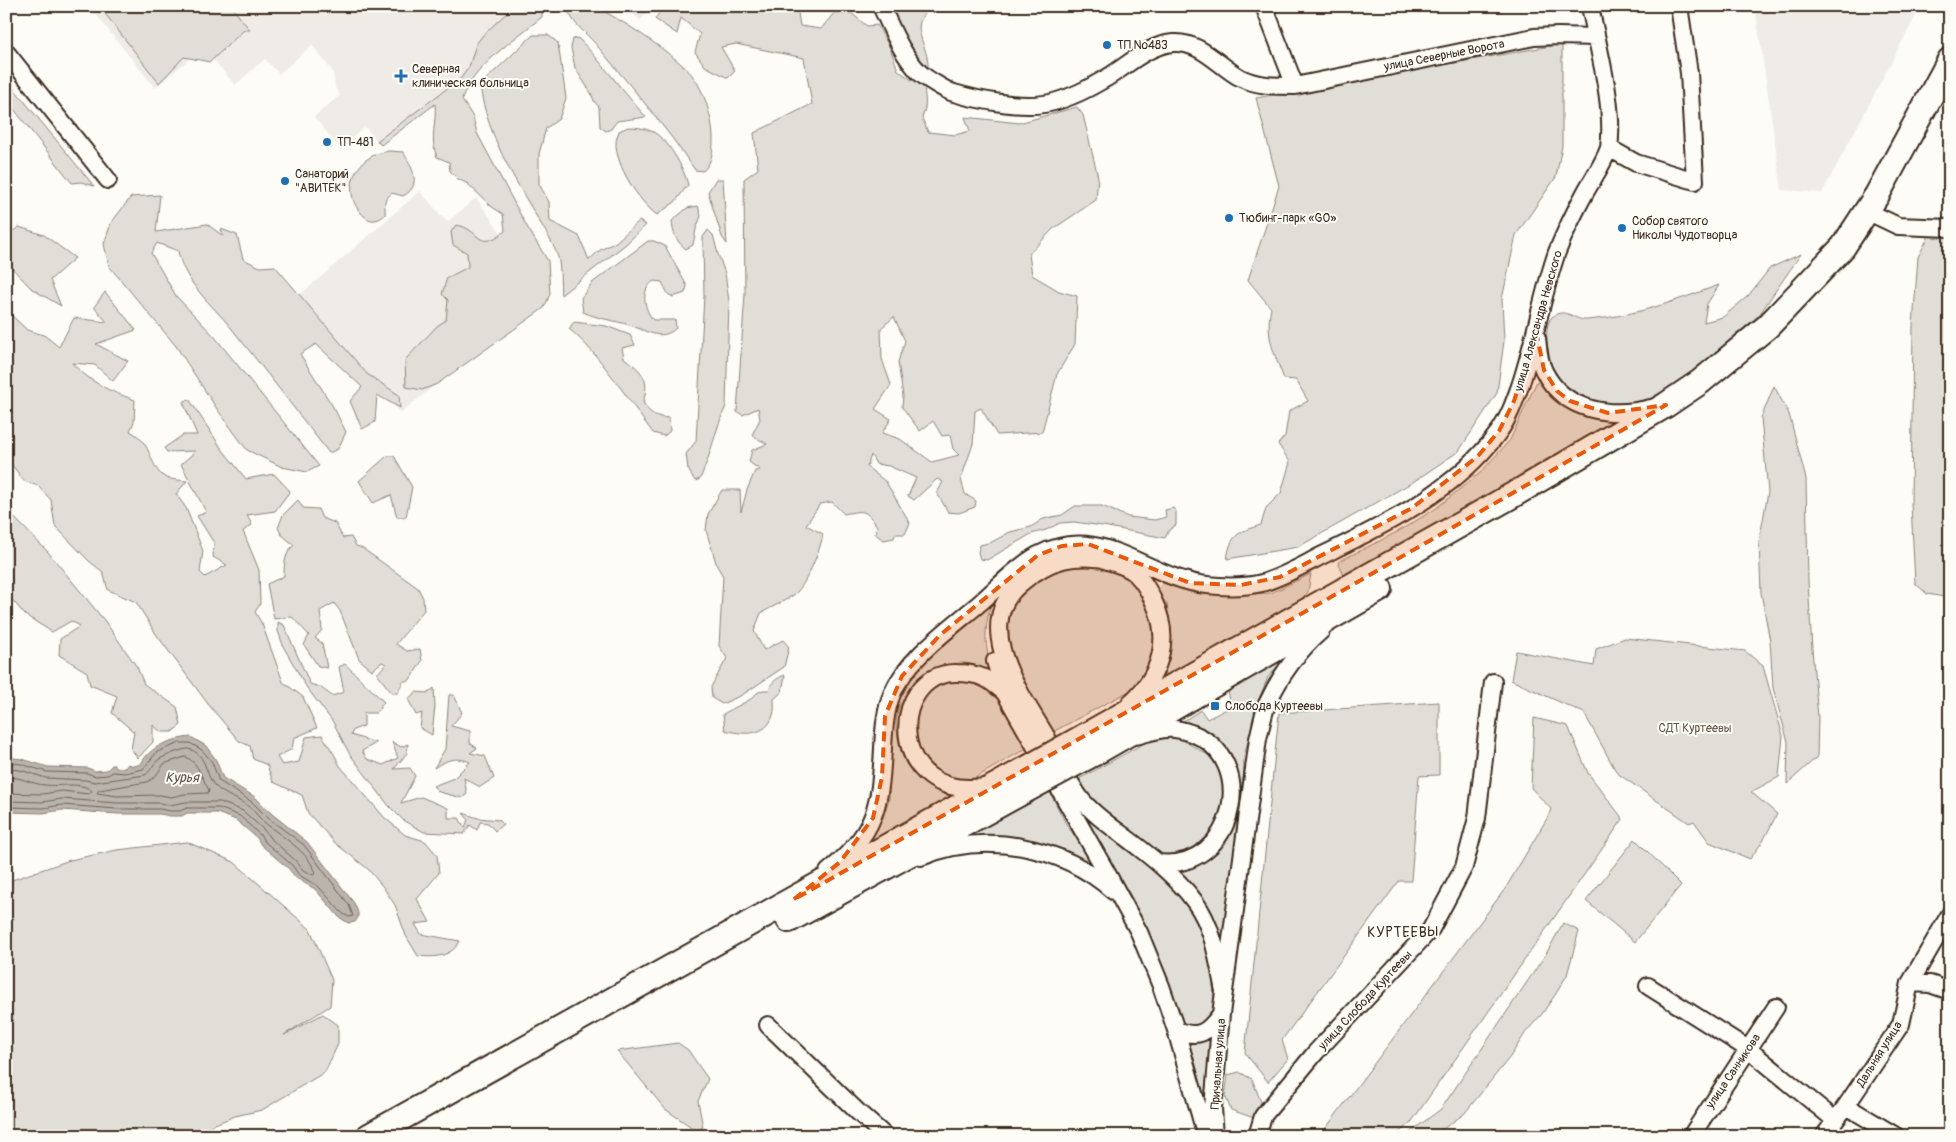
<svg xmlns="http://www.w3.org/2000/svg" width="1956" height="1142" viewBox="0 0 1956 1142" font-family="Pangolin,sans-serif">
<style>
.built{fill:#efece7}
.green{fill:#e1ded7;stroke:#8e847a;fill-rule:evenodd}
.water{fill:#bbb4ad;stroke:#887d74}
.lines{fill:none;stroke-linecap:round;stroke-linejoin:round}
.shore{stroke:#6e6157;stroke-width:1}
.minor-casing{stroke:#3b2a1e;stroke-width:20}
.highway-casing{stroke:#3b2a1e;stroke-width:28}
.minor{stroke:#fdfcf7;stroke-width:16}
.highway{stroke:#fdfcf7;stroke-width:24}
.highway-bridge-casing{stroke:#3b2a1e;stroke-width:28;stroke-linecap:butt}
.highway-bridge{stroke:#fdfcf7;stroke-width:24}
.marked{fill:#e8590c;fill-opacity:0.2;stroke:#e8590c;stroke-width:4;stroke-dasharray:10 6;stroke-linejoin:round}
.poi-dot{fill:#1f6fb2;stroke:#fdfcf7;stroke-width:2}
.labels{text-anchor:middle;stroke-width:4;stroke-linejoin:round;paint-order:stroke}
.poi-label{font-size:12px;fill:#3b2a1e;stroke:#fdfcf7;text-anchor:start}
.street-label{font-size:12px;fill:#3b2a1e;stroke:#fdfcf7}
.park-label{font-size:12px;fill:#64574c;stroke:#fdfcf7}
.water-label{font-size:14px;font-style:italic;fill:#615349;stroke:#fdfcf7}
.neighbourhood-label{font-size:14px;letter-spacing:1px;fill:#3b2a1e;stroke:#fdfcf7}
</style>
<rect width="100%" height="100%" fill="#fdfcf7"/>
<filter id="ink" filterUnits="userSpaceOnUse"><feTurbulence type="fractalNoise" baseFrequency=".02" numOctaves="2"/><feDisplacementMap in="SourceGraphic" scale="10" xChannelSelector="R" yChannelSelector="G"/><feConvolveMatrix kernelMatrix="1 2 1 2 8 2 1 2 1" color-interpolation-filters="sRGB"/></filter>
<g filter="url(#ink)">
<path class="built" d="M89,6h451l2,3v8l-161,128 -16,-18 -25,21 -26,-31 26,-22 -5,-7 -2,-16 -21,-27 -33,29 -14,-15 -30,26 -32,-38 -48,41z
M624,6h32l-16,14z
M1755,6h166l-99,187 -40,-3z
M420,191l27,31 29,-24 71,99 -147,116 -100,-118z"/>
<path class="green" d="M99,6h132l19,24h-6l-34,32 -26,-5 -25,26z
M514,6h26l2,3v8c-25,20 -72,52 -80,83l11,17 4,16 49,92 22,36 2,33 -6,14 -107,76 -15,6 -16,-3 -1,-27 32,-34 9,-6 2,-20 -6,-6 5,-16 21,-11 -1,-14 -14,-8 -2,-13 5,-7c25,3 20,29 49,6l-2,-17 -11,-7 -24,-23 -10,-5 -8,-8 -1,-9 -12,-5c-8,-18 0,-35 -2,-53l-54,41 -4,-4 84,-63 8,-11 7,-23 7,-9z
M571,6c8,0 17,-1 23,1 22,8 84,50 98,68 12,15 20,42 21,61 0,13 0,26 -10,35l-8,-1c-29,-43 -63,-82 -96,-122 -9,-12 -23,-21 -30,-35z
M664,6h133l3,20 21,3 13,-16h17l16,13 10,-1 13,23 8,22 15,11 7,-13 -29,-62h41c-25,21 -6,33 -4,58 1,6 -2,13 -3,19 -2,16 4,17 -3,35l6,14 27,3 15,-4 -5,-14 54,6 58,-16 6,8 15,62 -2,23 -43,29 -24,25 3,21 27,16 18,5 -2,48 -18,30 -15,58 -45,3 -16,-27 -6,3 -2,33 -12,35 4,15 11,7 -1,6 -16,6 -11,-1 -11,-19 6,-11 -6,-3 -23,21 -6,-4 8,-18 -27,-12 -13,-2 -5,-9 -4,12 19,15 24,41 -5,11h-10l-1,4 -10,2 -9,-6 2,-8c-12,-17 -13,-16 -33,-12l-12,-12 -12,2 -14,21 17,9c-2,14 -17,51 -28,60 -10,7 -23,13 -34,19l-7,18 10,19 19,-10 6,7 -5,20 -42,28 -20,9 -10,-6 -1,-11 16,-29 -8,-12 4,-70 -6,-10 -11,-36 2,-16 14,-24h18l1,22 6,-22 8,-19 5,-1 -11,-8 3,-12 15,-6 -15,-9 8,-16 -2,-11 -15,7 -6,-3 8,-118 -1,-115 14,-10 -4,-36 58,-29 -8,-46 -68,-14 -15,3 14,24 -7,7 -23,-12 -10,-14 5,-18 -19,-16 -4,16 -22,-15zM894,317l11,24 -7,21 5,34 -1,11 18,24 13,-10 9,15 8,-1 3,14 6,6 -27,7 -32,-23 -18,-6 9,-14 -16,-10 16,-24 -9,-26 -1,-31z
M533,35h15l10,8 8,55 -7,21 -13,9 -7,26v30l10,18 1,19 29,15 10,24 11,-10 16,-8 23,-21 7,4 -20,19 -65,51c-1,-12 0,-26 -3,-38 -6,-17 -18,-34 -27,-50 -22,-37 -46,-80 -51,-122z
M578,38c25,25 44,53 68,79l-29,4 -6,8 -5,2 -6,-4 -1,-20 -5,-6 -3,-8 -16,-25 -4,-20 2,-9z
M1562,44v102l-6,31 -40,58 -14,64 2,42 -7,52 -38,58 -46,31 -115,65 -71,12c4,-25 11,-27 34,-34l5,-17 15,-15 9,-31 -12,-18 7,-8 4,-25 19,-10 -12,-21 -12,-1c-10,-27 -19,-42 -13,-71l-23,-28 31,-94 -23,-88z
M6,79l88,107 -13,-4 -9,1 -66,-84z
M628,127c8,0 16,1 23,4 17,7 33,37 37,54l-13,17 -18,13c-18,-13 -42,-50 -41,-73 0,-3 2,-7 3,-11z
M389,151l14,1c9,14 20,34 0,44l-11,-3c-11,10 -6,10 -7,22 -3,2 -6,5 -10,5 -6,1 -10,-3 -14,-7 -17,-19 -10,-47 13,-58 5,-2 10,-3 15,-4z
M716,179h7l4,65 -5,-7 -14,-45z
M160,195l-4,37 51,-8 16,12 -2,-7 16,6 6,24 17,8 15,-1 92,108 32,21 1,13 -23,-13 -2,27 -13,7 -12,-28 12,-14 -46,-43 -16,10 35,56 11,22 -8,17 -9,4c-32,-41 -64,-83 -97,-124 -20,-25 -48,-46 -54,-78l-21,-8 -6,10 25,43 38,40 105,130 -12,6 -25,-5 -35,-17 -30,-41 -41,-63 -67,-80 -5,-22 7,-21 20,-26z
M698,206l3,10 -5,13 -3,16 -7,4c-10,-8 -13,-15 -14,-28l15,-13z
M19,227l25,8 31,23 -25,22 11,26 -29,-17 -26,-27v-26z
M708,230l5,5 5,19 7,19 4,28 -3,105c-11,24 -15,49 -26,73l-5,2 -7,-12 -2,-15 10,-13 8,-145 -1,-59z
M1932,230l18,1v367l-23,-4 -12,-11 -4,-79 2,-179 5,-68z
M648,241h6l11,5 22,40 -2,7 -12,4 -5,-3 -6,-12 -8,-1c-14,8 -10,28 -1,39h22l1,8c-15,15 -32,1 -47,-3 -15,-5 -31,-6 -46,-13l-2,-14 11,-15z
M1801,254l-42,61 -79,67 -33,22 -56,1 -37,-25c-2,-15 -14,-51 -2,-63 13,-11 23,4 35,3 49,-4 88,-19 132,-35l-12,19 -3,18 19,-5 25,-21 22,-28z
M105,292l31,38 -40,14 32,17 -15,20 -18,-16 -23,-2c21,21 35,27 63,37l-1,22 -4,9c23,12 18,33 33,45 6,4 17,4 24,5l-11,13 10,14 17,43 -3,21 5,5 22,-12 -14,-8 1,-14 -17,-27 9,-4 -25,-48 15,-13 -29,1 -3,-4 19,-13h14l-14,-33 6,-3 33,50 24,30 28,-5 16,17 -15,20 -28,4 5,10 -9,6 16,39 1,34 -5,8 7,12 21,58 20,15 14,31 -23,10 -2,11 -15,8 5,8 17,-3 7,-25 16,-2 12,19 6,12 44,51 21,18 20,6 12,14 2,18 -22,26 13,23 -15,2 6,10 39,7c-9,16 -25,17 -42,15l-12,-20 -11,-31 -12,-18 -15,-18 -33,-26 -27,-30 -6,-18 -29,-13 -6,-17 -14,-6 -3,-13 -11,-5 -31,-37 -52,-70 -20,-32 -28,-12 -5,-18 -14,-11 -34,-35 -4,-26 -13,-14 -14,-5 -18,-24v-147l21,20 17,5 15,12 15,-29 33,4 -13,-15z
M574,322l32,4 24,9 5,10 -13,3 2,10c17,12 27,21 19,44 6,12 13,15 26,16l1,13 -6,5 -11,-3c-24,-32 -54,-80 -84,-104z
M1537,381c6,7 12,14 19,20 20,19 49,16 74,16l-287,158 -5,-13 61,-31 36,-22 46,-37 29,-32z
M1774,386l15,28 17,65 2,102 4,68 6,68 -1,40 -30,27 1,-42 -15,-54 -3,-47 -9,-48 -2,-51 9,-50 -7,-74z
M387,456h7l18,31 -6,30h-9l-6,-22 -18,8 -14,-22z
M298,500l5,8 15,1 4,9 13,5 8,15 8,-1 5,9 6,2 56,40 5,10 1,12 -28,34 11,7 13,-2 2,12 -13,20h-6l-5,12h-6l-15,-19 9,-10 -4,-2 -10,8 -13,-11 -19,-48 -6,-8 -14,8 2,19 -7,8 7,5 5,25 -9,-2 -14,-21 5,-10 -17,-18 -18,2 -7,-35 17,-8c0,-13 1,-23 10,-31l-12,-10 -4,-7 5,-13z
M1075,506h27l26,11 27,3 11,-3 -1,-7 8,-2 3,3v14l-7,5 -4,8 -62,-12 -29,-4 -14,1 -14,7 -15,4 -44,26 -7,-1 -2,-7 2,-7 12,-3 18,-10 21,-5 12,-8 19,-4z
M6,509l42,43 56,68 33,47 7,17 33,23 4,18 -9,7h-11l-8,-7v17l-15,16 -7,-9 3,-17 -22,-19 5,-17 -27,-11 -3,-13 -28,-17 1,-16 20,-13 -9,-5 -19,11 -27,-17 -15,-18 -4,1z
M1074,561l34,5 26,15 17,28 5,35 -11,32 -12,13 -84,45c-21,-41 -63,-97 -27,-141 3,-4 6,-9 10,-12 12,-8 28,-13 42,-20z
M1311,574l-3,18 -13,13 -140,77 15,-27 1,-21 -4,-30 -10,-12 6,-10 33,10 54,2 21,-1z
M993,598c-9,27 -10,49 1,76 -10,-6 -20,-11 -32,-11 -30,2 -65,29 -66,60 0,5 2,10 2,15 2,10 4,20 10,29 11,13 30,22 46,28l-90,51 19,-28 6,-19 3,-85 16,-40z
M278,622l6,3 26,59 10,3 12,9 12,-4 -5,-25 6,-3 39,38 -8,11h-12v13l-11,4 -2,5 25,8 -14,8 5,8 16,6 15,-7 -6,-16 9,5 7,-3 -1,9 -13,16 16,-1 5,8 -14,27 20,-6 27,11v10h11l6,10 3,-9 -5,-6 15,5 21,2 4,4 -8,7 -7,-8 -8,-1 -3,8 -7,-5 -6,9 -40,-2 -20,-11 -15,-15 -40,-53 -16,-31 -26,-34 -23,-40 -6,-17z
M1625,638l120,13 18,15 20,70 -4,41 -28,15 26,22 -14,27 -13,18 -41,-17 -15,-21 -5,2 -72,-50 -33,-60 -73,-33 5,-29 78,15 2,-17z
M1290,653l-22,24 -11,27 -13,53 -1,37 -18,168 -15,-54 -14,-20 -19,-18 20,-5 20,-15 13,-16 4,-13 4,-40 -5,-22 -16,-22 -20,-7 -22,-4 26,-16 6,9 24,-12 -3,-17z
M785,675l-3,17 -8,7c0,5 1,12 -1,16 -6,22 -31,20 -48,15l-2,-16 28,-15 6,-6 6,-3h6c2,-8 8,-12 16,-15z
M957,679l18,2 26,15 28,51 -56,32 -26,2 -32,-29 -3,-32 15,-27 11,-9z
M434,688l1,18 -3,29 -12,-7 2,-15 -6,2 -8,-16 8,-7 12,1z
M449,695h5l8,18 -11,13 19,5v12l7,5 -7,5 15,3 9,22 -14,9 -16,-9 3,16 -5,4 -23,-6 -6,-6 21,-8 16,-16c-14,-6 -24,-2 -36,6l11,-19z
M1439,702v73l-20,1 -8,105h-12l-117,159 6,19 -20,23 -23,-29 34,-340z
M1534,718l34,8 20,47 35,46 -213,305 -16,12h-74l185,-247 47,-79 -21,-22z
M1174,735l34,20 13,15 6,20 -7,35 -25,27 -32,6c-26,-15 -70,-53 -86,-78l75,-41z
M1065,786c10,12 20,27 31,39 24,24 56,41 81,64 30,29 38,85 37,125l-17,14 -15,-4 -27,-76 -23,-50z
M1050,792l16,32 37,51 -35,-22 -26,-9 -90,-3z
M1635,839l46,46 -46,57 -49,-41z
M187,842l47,20 76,67 22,51 -2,26 -46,29 39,-21 15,11v19l-13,28 -63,38 -27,6 -35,14 11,-3 14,9h-219v-259l3,4 61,-21 47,-10z
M1563,923l16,8 -12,44 -10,17 -15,22 -16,18 -16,25 -46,57 -31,22h-28l36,-27 105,-155z
M1212,1036l-3,94 -24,-89z
M678,1043l10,7 20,29 -10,22 5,26 -6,4 -32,-22 -48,-58z
M1239,1072l13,7 9,23 -7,16 -23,-8 -6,-14 3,-21z"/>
<path class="water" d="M191,737l15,9 10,14 7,18 32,19 17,17 35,28 47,61c3,7 7,12 1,19l-7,1 -9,-6 -24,-28 -19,-11 -7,-9 -28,-24 -4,-7 -21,-18 -19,-7h-30l-5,3h-12l-10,-2h-42l-56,-4 -19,3 -37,-1v-55l16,2 26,8 40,1 7,3 12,-1 5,-5h3l2,3h8l3,-4 6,2 7,-2c9,-18 30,-25 50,-27z"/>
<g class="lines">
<path class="shore" d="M186,757c14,7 15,21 23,33l-1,3 -23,1 -14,3 -11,-2 -43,1 -20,-3 2,-3 48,-8 8,-5 9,-13z
M6,762l15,2 26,8 40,1 8,3 13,-1 5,-3 12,1 18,-4 14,-17 23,-9h10l12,7 10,12 7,19 33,21 16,16 36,27 45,60 4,11 -4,1 -7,-4 -24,-27 -19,-11 -7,-10 -27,-23 -5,-7 -20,-19 -21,-8h-32l-7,3h-10l-10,-2h-43l-55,-4 -19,3 -37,-1
M6,769l14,1 26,8 39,2 10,2 50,-7c6,-4 7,-9 12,-14 4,-4 27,-13 32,-12 18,5 16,26 26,37 9,9 23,13 33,20 6,4 11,12 16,16 19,16 43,28 52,51l-3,2 -10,-5 -7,-9 -26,-23 -5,-7 -22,-20 -23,-9h-34l-16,3 -10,-2h-43l-55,-4 -20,3 -36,-1
M6,776c14,1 26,8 39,9 14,2 37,-4 47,6l-3,3 -27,-3 -20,3 -36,-1"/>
<defs>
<path id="minor" d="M881,6c11,23 20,47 38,66 5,5 27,19 35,21 23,7 66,15 90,11 20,-3 42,-14 59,-24 22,-12 44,-35 70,-37 27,-2 45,22 66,34 17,9 37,9 56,9l239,-49 24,-1 38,1
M1264,6l31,80
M6,52l102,128
M1609,148l27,15 59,18 -6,-108 -10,-67
M1877,216l21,10 52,2
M1537,338c1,11 2,23 7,33 20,41 68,47 107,37
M1105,560c11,4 23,6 31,14 7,7 13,17 17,26 19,38 8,76 -23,103
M1114,561c-39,-8 -64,-3 -94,23 -50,42 2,111 26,152 10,19 22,46 35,63 11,14 28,26 43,37 25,19 52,40 71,66 19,26 23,60 29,89
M995,661l10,32 103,182 31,57 22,54 15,44 30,106
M1135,736c10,-2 20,-6 30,-7 8,-1 18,1 26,4 69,24 45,139 -33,130
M989,786c-104,20 -102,-115 -32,-113 22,0 31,5 48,20
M921,857c64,-27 141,-11 192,34
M828,872c48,-40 52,-64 55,-124 1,-18 2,-37 9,-54 15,-36 60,-67 89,-92 18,-16 36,-35 57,-47 63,-34 109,24 169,30 17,2 38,2 55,-2 21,-6 41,-18 61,-28 64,-31 132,-64 175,-122 11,-15 17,-33 23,-50 14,-43 21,-88 36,-131 8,-20 18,-41 29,-61 8,-14 17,-27 23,-43 6,-41 -11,-100 -19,-142
M1910,983l20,1 20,7
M1648,986l100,63 87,71
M768,1025l91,88 26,23
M1176,1030c23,9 31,3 45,-16
M1846,1106l50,30
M1215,1136l-2,-28 8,-94 37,-275c3,-12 5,-24 9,-35 13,-28 31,-53 54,-73
M1257,1136l6,-20 53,-64 115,-123 33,-62 13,-49 16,-136
M1691,1136l85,-129
M1824,1136l22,-30 55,-82 9,-41 40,-69"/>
<path id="highway" d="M1083,737l430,-242 153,-90 34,-23 68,-56 75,-79 34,-52 73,-135
M1093,754l287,-165
M789,920l228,-125
M369,1136l639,-357"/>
</defs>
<use href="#minor" class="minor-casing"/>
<use href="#highway" class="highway-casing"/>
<use href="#minor" class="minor"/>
<use href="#highway" class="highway"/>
<defs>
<path id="highway-bridge" d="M1008,779l75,-42
M1017,795l76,-41"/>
</defs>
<use href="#highway-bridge" class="highway-bridge-casing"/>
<use href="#highway-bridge" class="highway-bridge"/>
</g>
</g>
<path class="marked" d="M1536,331l8,39 13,21 13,10 38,12 58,-8 -319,183 -554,312 47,-38 33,-44 9,-41 3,-61 17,-40 38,-41 98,-80 24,-9 26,-2 102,39 51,2 39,-8 132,-69 66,-52 21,-25 15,-30z"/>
<g class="poi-dot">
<circle cx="1107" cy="45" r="5"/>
<path d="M398.5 68.5h5v5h5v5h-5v5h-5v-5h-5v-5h5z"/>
<circle cx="327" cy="142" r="5"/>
<circle cx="285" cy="181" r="5"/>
<circle cx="1229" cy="218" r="5"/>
<circle cx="1622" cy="228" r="5"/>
<rect x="1210" y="701" width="10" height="10" rx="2.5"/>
</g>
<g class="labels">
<g class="poi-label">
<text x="1117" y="49">ТП №483</text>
<text x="412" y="73">Северная<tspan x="412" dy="14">клиническая больница</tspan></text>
<text x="337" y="146">ТП-481</text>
<text x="295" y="178">Санаторий<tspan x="295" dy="14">"АВИТЕК"</tspan></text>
<text x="1239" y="222">Тюбинг-парк «GO»</text>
<text x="1632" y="225">Собор святого<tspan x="1632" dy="14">Николы Чудотворца</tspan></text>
<text x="1225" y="710">Слобода Куртеевы</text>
</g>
<g class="street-label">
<text transform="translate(1444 55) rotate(-11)" y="4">улица Северные Ворота</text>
<text transform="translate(1538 321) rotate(-74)" y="4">улица Александра Невского</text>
<text transform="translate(1365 1000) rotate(-47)" y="4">улица Слобода Куртеевы</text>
<text transform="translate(1879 1054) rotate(-58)" y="4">Дальняя улица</text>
<text transform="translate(1218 1064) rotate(-86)" y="4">Причальная улица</text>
<text transform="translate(1733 1071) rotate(-56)" y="4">улица Санникова</text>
</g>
<g class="park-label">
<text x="1695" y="732">СДТ Куртеевы</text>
</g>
<g class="water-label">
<text x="182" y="782">Курья</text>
</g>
<g class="neighbourhood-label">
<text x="1403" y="937">КУРТЕЕВЫ</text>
</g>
</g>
<rect width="1956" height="1142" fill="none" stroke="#fdfcf7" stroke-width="25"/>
<rect x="12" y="12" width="1931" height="1117" fill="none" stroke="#3b2a1e" stroke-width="2" filter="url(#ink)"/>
</svg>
